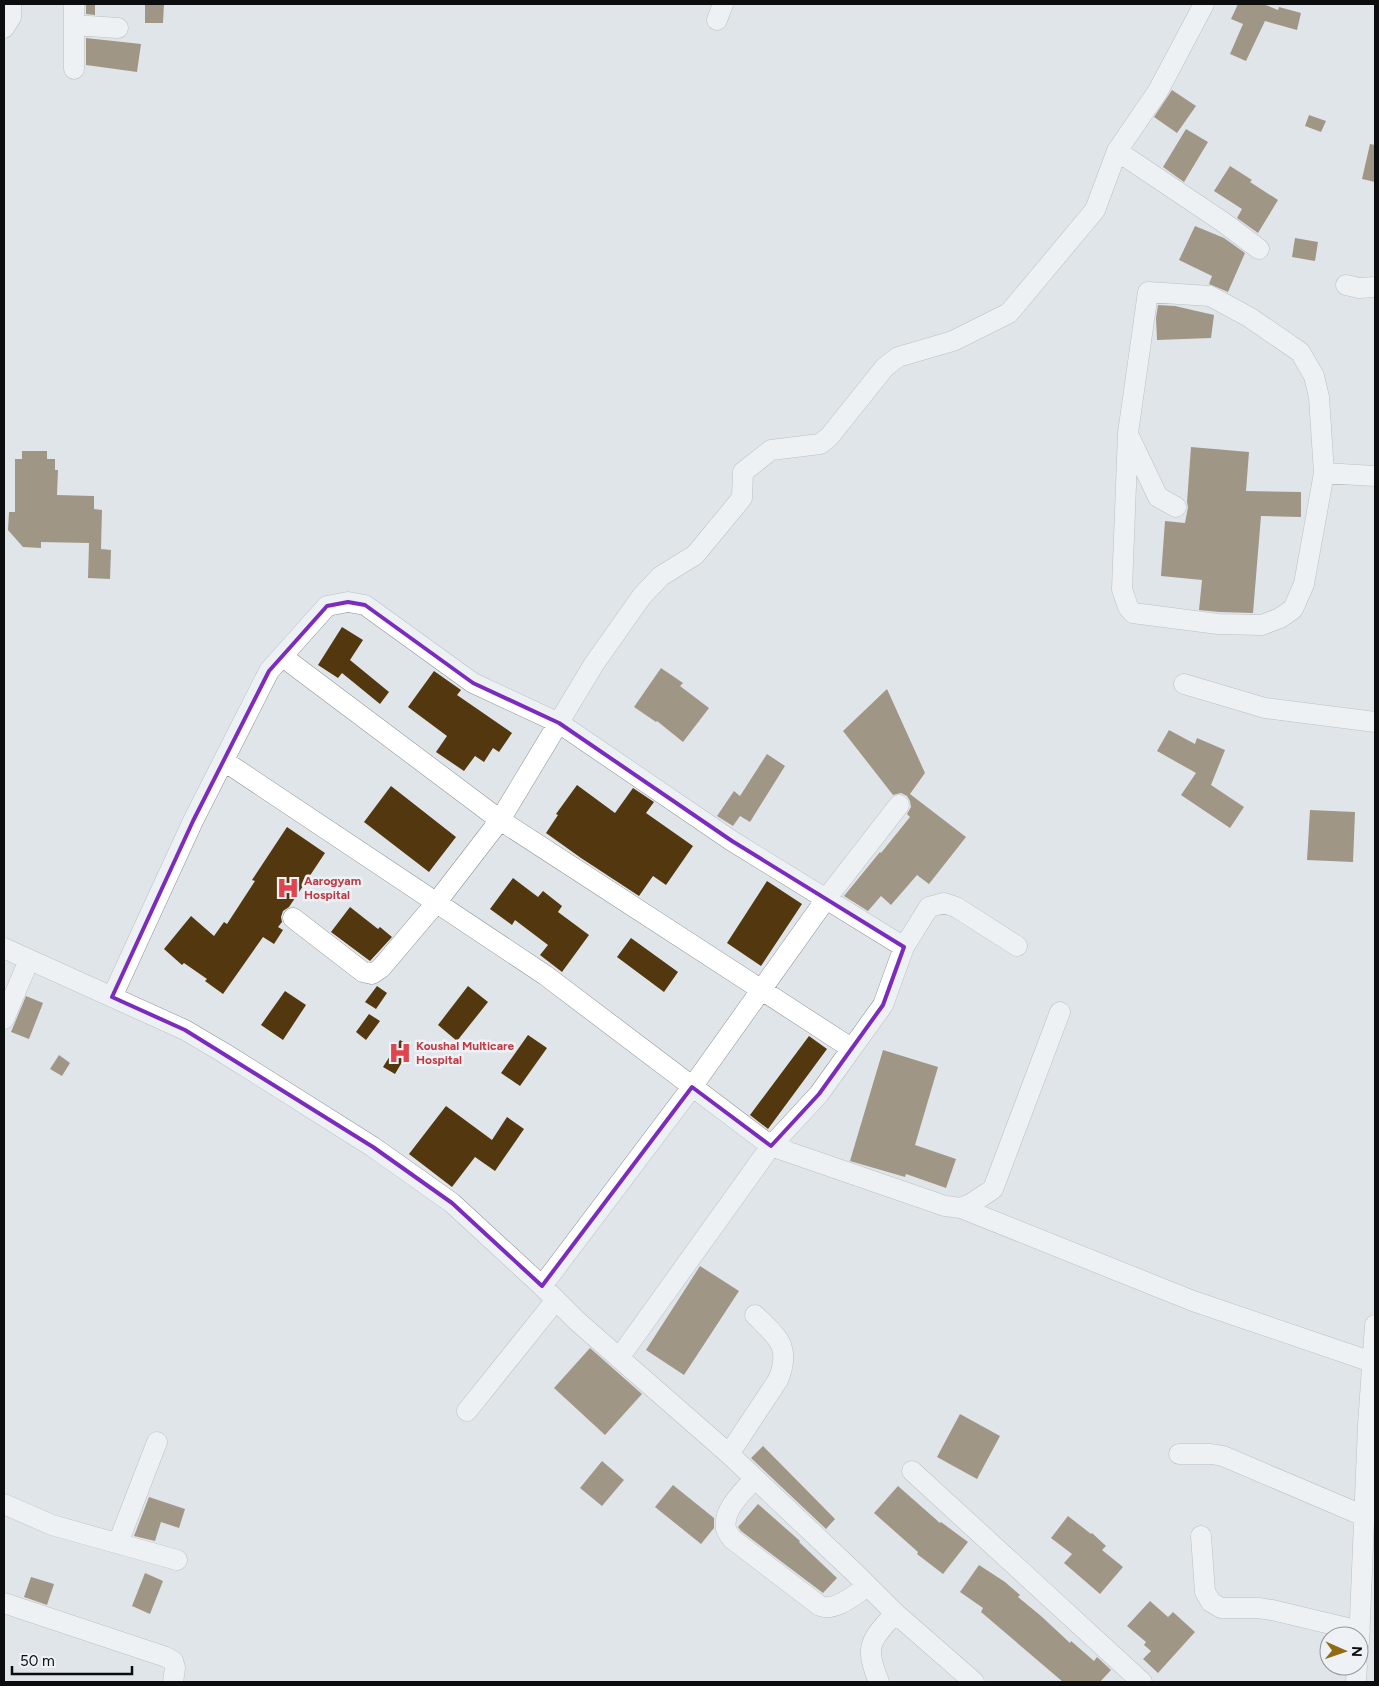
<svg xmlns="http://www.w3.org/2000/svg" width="1379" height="1686" viewBox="0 0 1379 1686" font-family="Figtree,sans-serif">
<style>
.building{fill:#52370f}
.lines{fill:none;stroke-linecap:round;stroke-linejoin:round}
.minor-casing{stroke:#8e9296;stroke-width:21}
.minor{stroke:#fff;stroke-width:20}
.marked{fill:none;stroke:#7b2cbf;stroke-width:4;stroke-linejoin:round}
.labels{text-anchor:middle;stroke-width:5;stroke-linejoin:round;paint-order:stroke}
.health-label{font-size:12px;font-weight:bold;fill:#be3a42;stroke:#eef2f7;text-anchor:start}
</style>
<rect width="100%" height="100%" fill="#e0e5ea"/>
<path class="building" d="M86,4h9v11l-9,-1z
M145,4h19l-1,19h-18z
M1238,4h25l15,6 1,-3 22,6 -4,17 -32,-9 -19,40 -16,-7 13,-30 -12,-5z
M86,38l55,6 -4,28 -51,-7z
M1172,90l24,16 -19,27 -23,-16z
M1309,115l17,6 -5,11 -16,-6z
M1186,129l22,13 -24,40 -21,-15z
M1370,144l5,1v37l-13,-3z
M1230,166l22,14 -2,2 28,18 -20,33 -21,-15 5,-9 -28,-18z
M1195,226l29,12 21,15 -17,39 -19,-8 3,-8 -33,-16z
M1295,238l23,4 -3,19 -23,-4z
M1158,305l17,1 39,9 -3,23 -54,2 -1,-22z
M1191,447l58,5 -3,39 55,1v25l-40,-1 -8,97 -34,-1 -20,-2 3,-30 -41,-4 4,-55 20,2 3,-16 -1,-5z
M22,451h25v8h8v11h3l-1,25 37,1v13l8,1 -1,39 10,1 -1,29 -22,-1 1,-35 -48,-1v6l-18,-1 -15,-17 1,-18h6v-53h7z
M342,627l21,13 -13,20 39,32 -9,12 -38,-31 -4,5 -20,-13z
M661,668l22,15 -3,3 29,22 -26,34 -26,-21 -1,1 -22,-15z
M434,671l27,19 -4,5 55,38 -13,19 -6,-4 -9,14 -9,-6 -11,15 -28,-19 11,-16 -39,-29z
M887,689l38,84 -15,21 56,43 -37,47 -12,-9 -26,30 -10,-9 -13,15 -24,-15 36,-44 1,1 29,-36 -3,-3 4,-7 -1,-6 -3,-5 -6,-3 -8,2 -50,-64z
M1169,730l26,14 2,-6 28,12 -14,35 33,22 -14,21 -49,-33 15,-22 -39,-22z
M767,754l18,12 -35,56 -10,-6 -7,10 -16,-10 17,-25 6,5z
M577,785l38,28 18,-25 21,14 -8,11 47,33 -27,39 -13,-9 -14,20 -58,-38 -35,-25 12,-18 -2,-1z
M391,786l65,51 -27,35 -65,-50z
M1310,810l45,2 -2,50 -46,-2z
M287,827l38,26 -36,54 -6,4 -2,6 1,5 -4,5 5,3 -9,14 -11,-7 -40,57 -18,-13 2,-2 -23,-16 -2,2 -18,-16 27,-33 23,20 10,-14 3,2 28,-43 -3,-1z
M513,878l25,19 5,-6 19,15 -4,6 31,23 -27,37 -22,-17 8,-10 -33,-25 -3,5 -22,-16z
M767,881l35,23 -41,62 -34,-23z
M350,907l28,22 2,-2 12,10 -22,24 -39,-29z
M631,938l47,34 -14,20 -47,-35z
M377,986l10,7 -11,16 -11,-7z
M468,986l20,16 -31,39 -19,-16z
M285,991l21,14 -23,35 -22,-15z
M26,996l17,7 -14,36 -18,-7z
M369,1014l11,7 -14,19 -10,-8z
M528,1035l19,13 -27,38 -19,-13z
M809,1036l18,13 -59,80 -18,-14z
M400,1040l11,7 -16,27 -12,-7z
M883,1050l55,17 -23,78 41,14 -10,29 -40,-14 -1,3 -55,-16z
M59,1055l11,8 -8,13 -12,-7z
M446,1106l46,34 15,-23 17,12 -29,42 -20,-14 -23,30 -43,-33z
M700,1266l39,25 -55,84 -38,-25z
M590,1348l52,46 -37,41 -51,-47z
M960,1414l40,22 -23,43 -40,-22z
M763,1446l72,73 -9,10 -75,-71z
M602,1461l22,19 -22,26 -22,-18z
M673,1485l41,33v10l-13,16 -46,-37z
M898,1486l42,37 1,-1 27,20 -25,32 -26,-20 1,-2 -44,-39z
M149,1497l36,12 -6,19 -18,-6 -6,19 -21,-5z
M758,1504l42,37 -1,1 38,36 -14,15 -82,-62 -3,-4z
M1068,1516l23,18 1,-1 14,13 -4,4 21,17 -23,27 -36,-31 8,-9 -21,-16z
M979,1565l26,17 15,13 -2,2 23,19 29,27 1,-2 23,20 3,-4 14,13 -11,12h-37l-82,-70 2,-4 -23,-16z
M145,1573l18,8 -13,33 -18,-8z
M31,1577l23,7 -7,21 -23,-8z
M1150,1601l18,16 5,-5 22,20 -37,41 -15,-14 8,-8 -7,-6 2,-3 -19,-16z"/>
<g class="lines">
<defs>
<path id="minor" d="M74,4v65
M717,20l6,-16
M74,25l44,3
M4,28l7,-11v-13
M1117,151l106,71 36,27
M1346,285l13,3 16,-1
M1148,292l62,4 39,21 51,35 14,24 5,21 5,76 -20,111 -11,25 -13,9 -18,7 -44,-1 -85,-11 -5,-6 -6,-18 6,-156z
M1128,434l30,63 18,10
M1324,473l51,3
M283,657l217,163 351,228
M1184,684l81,24 110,14
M224,761l321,214 226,171 174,60 16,2 11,-5 21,-14 67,-177
M293,918l70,54 9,2 9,-6 55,-65 64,-83 94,-156 48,-68 19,-20 34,-21 47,-57 1,-26 28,-22 49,-6 9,-7 56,-70 13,-10 55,-16 56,-28 86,-103 22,-59 41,-60 46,-87
M4,948l181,82 39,23 149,94 79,56 90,83 35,35 152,133 126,119 40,40 79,69
M112,997l81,-176 76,-150 58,-65 21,-4 17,3 108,78 86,40 173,118 172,106
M4,1019l25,-59
M961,1208l232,93 179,61
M542,1286l150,-199 134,-188 73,-94
M619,1358l152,-212 48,-52 64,-89 21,-58 25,-40 15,-4 12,4 61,39
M467,1411l89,-111
M729,1454l49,-74c14,-34 -1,-43 -23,-65
M1179,1454h32l12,2 141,60
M912,1471l230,211
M754,1479c-11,13 -32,31 -28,50 1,3 4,7 6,10l88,67c16,6 35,-12 48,-20
M4,1504l48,21 125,35
M1201,1536l4,56 6,10 10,6h37l14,2 88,21
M118,1543l39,-101
M4,1603l162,54 7,4 2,7 -2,14
M1359,1643l9,-218 7,-100
M879,1682c-15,-37 -9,-40 16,-69
M1356,1682l1,-16"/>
</defs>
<use href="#minor" class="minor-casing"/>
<use href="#minor" class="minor"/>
</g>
<path d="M0 0H1379V1686H0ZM348,602l17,3 108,78 86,40 173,118 172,106 -21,58 -64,89 -48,52 -79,-59 -150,199 -90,-83 -79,-56 -188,-117 -73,-33 81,-176 76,-150 58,-65z" fill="#e0e5ea" fill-opacity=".55" fill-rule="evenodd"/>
<path class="marked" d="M348,602l17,3 108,78 86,40 173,118 172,106 -21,58 -64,89 -48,52 -79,-59 -150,199 -90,-83 -79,-56 -188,-117 -73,-33 81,-176 76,-150 58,-65z"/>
<defs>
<symbol id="hospital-bare" viewBox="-9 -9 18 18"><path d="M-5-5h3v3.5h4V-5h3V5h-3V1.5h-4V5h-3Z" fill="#e0444e" stroke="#eef2f7" stroke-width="2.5" paint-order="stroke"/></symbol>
</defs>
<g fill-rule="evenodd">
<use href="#hospital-bare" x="272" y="872" width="32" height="32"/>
<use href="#hospital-bare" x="384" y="1037" width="32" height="32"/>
</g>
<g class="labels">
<g class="health-label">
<text x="304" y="885">Aarogyam<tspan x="304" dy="14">Hospital</tspan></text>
<text x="416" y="1050">Koushal Multicare<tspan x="416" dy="14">Hospital</tspan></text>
</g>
</g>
<rect width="1379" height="1686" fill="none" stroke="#0b0d0e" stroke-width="10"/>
<g transform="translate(1344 1651) rotate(92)"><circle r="24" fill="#eef2f7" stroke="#93969a"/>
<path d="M0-4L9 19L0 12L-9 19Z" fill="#926b13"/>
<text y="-8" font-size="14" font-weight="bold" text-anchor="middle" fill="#0b0d0e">N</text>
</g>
<path d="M12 1666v8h120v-8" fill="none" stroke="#0b0d0e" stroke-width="2.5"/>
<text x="20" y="1666" font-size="15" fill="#0b0d0e" stroke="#eef2f7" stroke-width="4" paint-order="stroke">50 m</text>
</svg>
